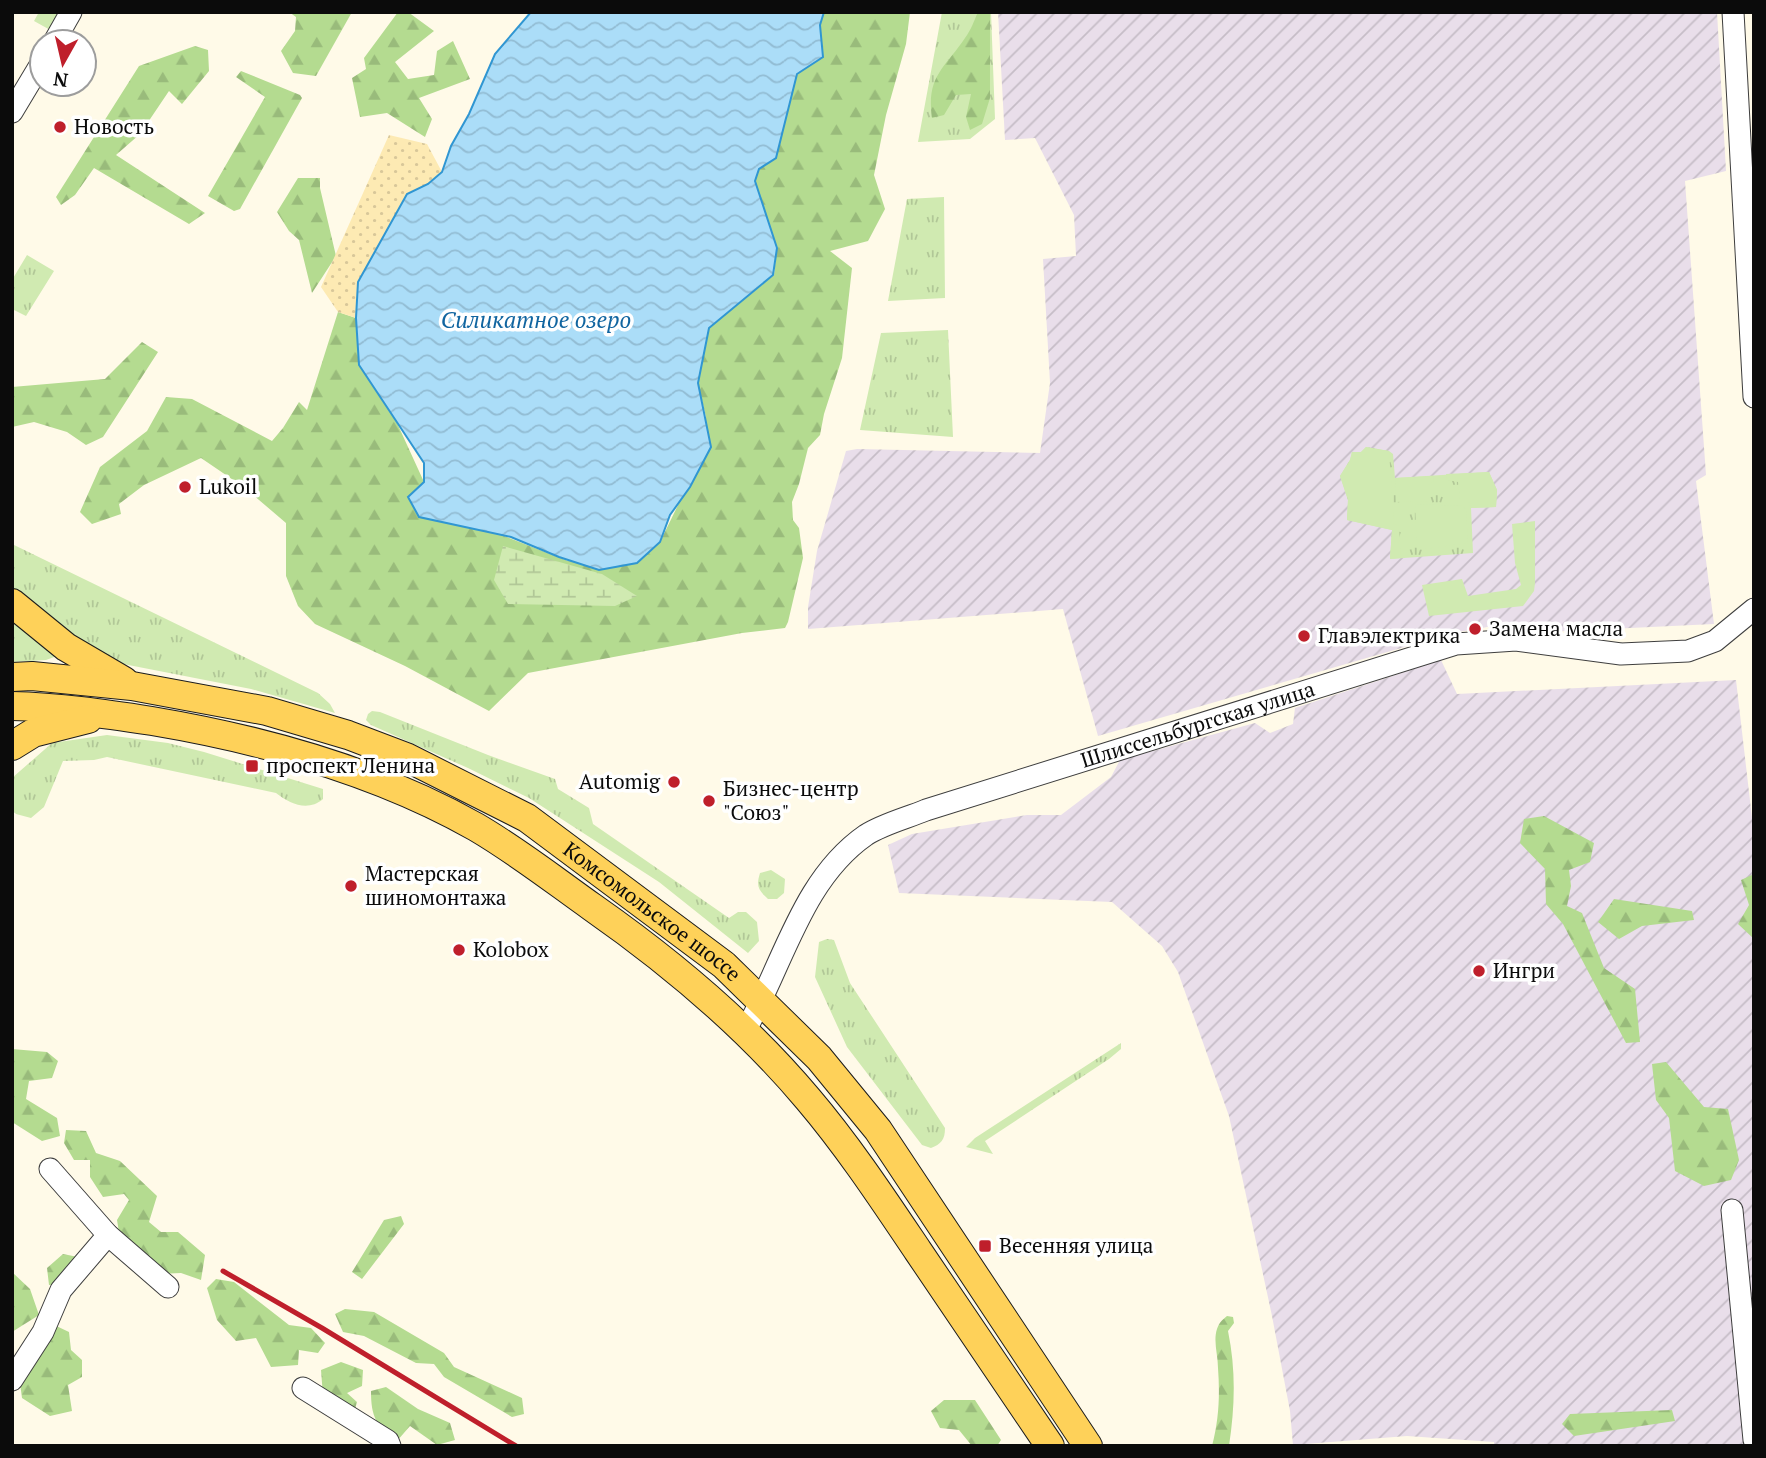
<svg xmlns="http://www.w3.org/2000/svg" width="1766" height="1458" viewBox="0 0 1766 1458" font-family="'PT Serif',serif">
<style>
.industrial{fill:url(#industrial-furrows)}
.grass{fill:url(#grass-tufts)}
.forest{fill:url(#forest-firs)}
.wetland{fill:url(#wetland-marsh)}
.sand{fill:url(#sand-dots)}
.garden{fill:#d0eab1}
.water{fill:url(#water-waves);stroke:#3096d2;stroke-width:2}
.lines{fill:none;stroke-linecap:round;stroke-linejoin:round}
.minor-casing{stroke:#3e3e3e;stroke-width:23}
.major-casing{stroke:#1c1c1c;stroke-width:30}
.minor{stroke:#fff;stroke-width:21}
.major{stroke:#fed159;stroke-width:28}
.rail{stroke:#bf1f2b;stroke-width:5}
.poi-dot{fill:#bf1f2b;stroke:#fff;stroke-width:2.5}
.labels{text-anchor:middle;stroke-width:7;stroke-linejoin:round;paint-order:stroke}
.poi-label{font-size:21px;fill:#0b0b0b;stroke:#fff;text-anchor:start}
.street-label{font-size:21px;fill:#0b0b0b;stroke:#fff}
.water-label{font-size:23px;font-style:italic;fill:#1165a0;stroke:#fff}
</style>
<defs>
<pattern id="industrial-furrows" width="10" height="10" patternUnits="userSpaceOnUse" patternTransform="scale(1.75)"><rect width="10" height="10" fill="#e9deea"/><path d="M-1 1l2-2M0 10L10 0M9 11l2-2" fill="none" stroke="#c6bdc7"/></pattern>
<pattern id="grass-tufts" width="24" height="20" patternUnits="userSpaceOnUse" patternTransform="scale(1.75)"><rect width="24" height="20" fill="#d0eab1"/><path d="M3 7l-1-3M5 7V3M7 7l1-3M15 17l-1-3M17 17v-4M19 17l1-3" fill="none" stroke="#b1c797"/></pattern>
<pattern id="forest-firs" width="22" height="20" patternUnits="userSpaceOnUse" patternTransform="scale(1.75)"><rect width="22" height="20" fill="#b4db90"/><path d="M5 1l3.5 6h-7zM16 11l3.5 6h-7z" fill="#99bb7b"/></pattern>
<pattern id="wetland-marsh" width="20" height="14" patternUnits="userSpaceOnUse" patternTransform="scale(1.75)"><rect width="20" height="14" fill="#d0eab1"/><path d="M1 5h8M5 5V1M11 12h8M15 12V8" fill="none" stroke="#b1c797"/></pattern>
<pattern id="sand-dots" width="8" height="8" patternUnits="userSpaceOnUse" patternTransform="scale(1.75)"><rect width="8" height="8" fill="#fdeab3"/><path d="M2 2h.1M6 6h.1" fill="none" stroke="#d8c799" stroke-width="1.8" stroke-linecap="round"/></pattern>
<pattern id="water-waves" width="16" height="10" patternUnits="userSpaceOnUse" patternTransform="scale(1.75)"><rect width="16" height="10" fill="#abddf8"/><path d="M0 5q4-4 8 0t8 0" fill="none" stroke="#92bcd3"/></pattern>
</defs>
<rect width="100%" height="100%" fill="#fffae8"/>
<path class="industrial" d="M998,12h719l9,159 -41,10 21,294 -10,6 18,143 -168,8 -53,-6 -40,7 -355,103 -35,-127 -255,20v-22l9,-56 29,-100 11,-2 183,4 10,-70 -7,-124 33,-3 -2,-41 -39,-77 -30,2z
M1441,660l16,34 279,-14 18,155v611h-260v-4l-87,-6 -114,9 -3,-34 -18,-95 -43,-200 -51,-144 -16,-26 -50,-44 -213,-9 -11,-48 24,-11 115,-19h34l50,-38 9,-17 135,-37 15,10 23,-9 2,-16z"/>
<path class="grass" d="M39,12h25l-12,19 -18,-10z
M942,12h49l4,107 -25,20 -52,3z
M944,197l1,101 -57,3 19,-102z
M27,255l27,16 -28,45 -14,-7v-29z
M948,330l5,107 -93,-7 21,-97z
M1366,447l23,4 4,3 2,24 94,-6 8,18 -1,17 -25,1 2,45 -83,6 2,-29 -45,-10 1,-20 -8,-24 10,-16 2,-8h9z
M12,544l306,149 12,11 5,9 -84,-24 -143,-28 -96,-71z
M12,613l45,43 -11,4 -34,2z
M372,711l8,1 108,43 67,24 3,10 31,19 4,16 136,94 9,-6h8l11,10 2,19 -11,12 -89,-71 -130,-84 -61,-30 -97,-43 -5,-5 2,-6z
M107,735l61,8 36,9 119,37v10c-15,13 -33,5 -47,-6l-169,-36 -13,3 -31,1 -19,46 -13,11 -15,-4 -4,-4v-32l40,-35z
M771,870l14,9 -1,14 -7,6h-9c-10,-9 -12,-13 -8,-26z
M827,939l7,1 16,43 95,145c0,12 -4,16 -14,20l-9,-3 -75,-98 -32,-70 4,-35z
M1121,1043v6l-12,10 -124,82 8,13 -27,-7 9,-9z"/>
<path class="forest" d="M289,12h63l-36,64 -23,-3 -12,-22 14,-20 1,-14z
M398,12h10l26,19 -39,31 13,17 26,-4 3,-24 16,-10 17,38 -51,19 13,21 -7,18 -38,-24 -27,4 -8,-39 14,-9 -2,-11z
M824,12h86l-4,32 -20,71 -12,60 11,34 -17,32 -38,10 22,17 -10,90 -18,56 -4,21 -12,13 -9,36 -7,18 1,18 6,8 4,30 -15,64 -3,6 -43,5 -214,40 -39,38 -84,-45 -90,-42 -17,-18 -12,-30v-53l-41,-35 -44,-30 -57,27 -25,19 2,10 -29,10 -12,-12 20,-45 47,-36 19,-34 26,2 80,42 11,-13 16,-26 8,8 31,-98 18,6 3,47 38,58 27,59 -5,35 80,17 69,27 92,-19 19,-39 27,-86 -8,-34 11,-55 65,-53 3,-27 -22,-67 4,-12 17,-11 21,-84 26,-17 -3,-32z
M978,12h12v86l-8,26 -12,6 -4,-13 5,-23 -15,1 -12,20 -12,3c-6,-42 13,-50 33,-80 6,-8 9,-17 13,-26z
M195,46l13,4 1,21 -27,33 -13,-13 -29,43 -24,21 89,58 -16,11 -95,-56 -19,27 -14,10 -5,-8 83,-131z
M241,71l59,24 2,3 -62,111 -6,2 -26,-15 57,-99 -29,-20z
M298,178h22v10l16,68 -24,37 -13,-53 -10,-9 -12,-19z
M142,342l16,10 -55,85 -17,8 -19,-13 -33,-10 -22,5v-40l93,-8z
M1544,816l50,27 -4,19 -21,8 2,16 -4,20 15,7 22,55 31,21 5,53 -14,1 -63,-119 -17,-20 -1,-35 -25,-26 4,-24z
M1754,874v65l-16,-15 11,-19 -8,-25z
M1614,899l78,12 2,9 -52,6 -23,13 -21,-17z
M12,1049l35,3 11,9 -6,17 -23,3 -3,18 31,19 3,18 -18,5 -30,-19z
M1666,1062l38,45 24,2 11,51 -8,20 -27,6 -29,-15 -6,-53 -13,-18 -4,-36z
M66,1130l20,1 10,22 24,8 37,35 -8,26 12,10h17l27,23 -4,25 -20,-7 -23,1 -36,-24 -5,-30 12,-20 -5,-6 -21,3 -13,-20v-17h-16l-10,-17z
M401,1216l3,8 -42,55 -10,-7 32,-52z
M63,1254l15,3 -15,27 -14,1 -2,-17z
M12,1272l18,17 9,26 -27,17z
M216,1279l18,3 55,43 22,3 14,15 -7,10 -19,-3 -1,15 -27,2 -15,-29 -20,3 -19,-21 -10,-32z
M345,1309l29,3 70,41 10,14 68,31 2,16 -12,3 -68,-40 -10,-13 -18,-1 -52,-27 -21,-4 -8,-18z
M1227,1316l6,1 1,6 -6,8c8,39 7,75 1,115h-17c7,-27 8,-51 6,-78 0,-13 -5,-27 -1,-39 2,-6 5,-9 10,-13z
M50,1323l19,9 2,18 11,10v17l-14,8 4,26 -22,5 -28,-18 -3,-22z
M341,1362l22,8 -1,16 -15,7 10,9 -4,14 -30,-20 -2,-26z
M386,1387l32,22 32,14 5,17 -18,5 -27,-19 -13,15c-21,-15 -26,-24 -26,-50z
M944,1400h31l26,40 -4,6h-25l-13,-16 -19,-2 -9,-17z
M1672,1410l3,11 -101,15 -12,-12 8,-10z"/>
<path class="wetland" d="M503,546l99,28 35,22 -22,10 -107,-2 -14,-24z"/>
<path class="sand" d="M389,135l38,9 15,28 -14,12 -21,10 -49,88 -2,36 -18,-6 -17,-25z"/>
<path class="garden" d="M1366,447l23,4 5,73 5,2 2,32 -11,1 2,-29 -45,-10 1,-20 -8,-24 10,-16 2,-8h9z
M1489,472l8,18 -1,17 -25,1 -3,-8h-8l-2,-18 -11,-2 -1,-6z
M1434,476l-1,6 -5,3v16l-32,1 -1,-24z
M1415,504l48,2 3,4 2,33 -51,7z
M1535,521v62l-1,8 -11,15 -94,10 -7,-31 40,-6 6,17 48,-7 5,-4 -6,-22 -3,-39z"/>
<path class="water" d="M531,12h293l-4,13 3,32 -26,17 -21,84 -17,11 -4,12 22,67 -4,27 -64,53 -11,55 13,64 -21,40 -20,28 -10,27 -23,21 -38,7 -40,-13 -48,-20 -92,-20 -11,-20 16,-15v-19l-65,-98 -3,-47 2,-36 49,-88 21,-10 14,-12 9,-26 18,-32 26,-60z"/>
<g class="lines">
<defs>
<g id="minor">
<path d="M1733,12l21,385"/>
<path d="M54,42l17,-30"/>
<path d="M12,112l30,-50"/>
<path id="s1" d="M745,1031c38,-65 56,-151 121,-196 17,-11 41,-17 60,-25l530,-166 60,-4 105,14 67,-3 27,-10 39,-32"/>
<path d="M50,1169l58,66 60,52"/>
<path d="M1732,1210l22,230"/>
<path d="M12,1380l31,-48 18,-42 47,-55"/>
<path d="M303,1388l85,53 2,5"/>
</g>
<g id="major">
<path d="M12,603l54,44 58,34"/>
<path id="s2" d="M12,677l20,-1 100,10 135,25 81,24 58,22 121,61 197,147 95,93 59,72 210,316"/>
<path d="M12,706c47,1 94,8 140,15 113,19 225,50 324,106 41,24 78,53 116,80 80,56 153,117 216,192 40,47 75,100 110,152 44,65 88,130 132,195"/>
<path d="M12,746l21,-13 55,-14"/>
</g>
</defs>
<use href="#minor" class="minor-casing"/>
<use href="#major" class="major-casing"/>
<use href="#minor" class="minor"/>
<use href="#major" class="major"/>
<path class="rail" d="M223,1271l99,57 194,118"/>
</g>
<g class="poi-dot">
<circle cx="60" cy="127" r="7"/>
<circle cx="185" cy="487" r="7"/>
<circle cx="1475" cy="629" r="7"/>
<circle cx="1304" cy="636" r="7"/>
<rect x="245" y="759" width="14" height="14" rx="3.5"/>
<circle cx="674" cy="782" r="7"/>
<circle cx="709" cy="801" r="7"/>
<circle cx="351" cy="886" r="7"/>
<circle cx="459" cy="950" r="7"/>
<circle cx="1479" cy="971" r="7"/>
<rect x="978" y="1239" width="14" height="14" rx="3.5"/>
</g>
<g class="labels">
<g class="poi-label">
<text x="74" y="134">Новость</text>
<text x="199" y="494">Lukoil</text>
<text x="1489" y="636">Замена масла</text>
<text x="1318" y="643">Главэлектрика</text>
<text x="266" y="773">проспект Ленина</text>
<text x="660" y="789" text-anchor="end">Automig</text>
<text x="723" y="796">Бизнес-центр<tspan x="723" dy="24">"Союз"</tspan></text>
<text x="365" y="881">Мастерская<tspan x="365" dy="24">шиномонтажа</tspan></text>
<text x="473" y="957">Kolobox</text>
<text x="1493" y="978">Ингри</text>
<text x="999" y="1253">Весенняя улица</text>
</g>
<g class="street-label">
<text dy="7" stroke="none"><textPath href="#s1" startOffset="583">Шлиссельбургская улица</textPath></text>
<text dy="7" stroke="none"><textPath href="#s2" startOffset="696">Комсомольское шоссе</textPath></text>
</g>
<g class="water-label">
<text x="536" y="328">Силикатное озеро</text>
</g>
</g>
<rect width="1766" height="1458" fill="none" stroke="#0b0b0b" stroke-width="28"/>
<g transform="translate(63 63) rotate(188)"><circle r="33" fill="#ffffff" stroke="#9d9d9d" stroke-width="2"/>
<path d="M0-5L12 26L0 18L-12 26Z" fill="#bf1f2b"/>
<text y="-10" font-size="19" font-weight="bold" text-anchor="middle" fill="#0b0b0b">N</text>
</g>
</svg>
